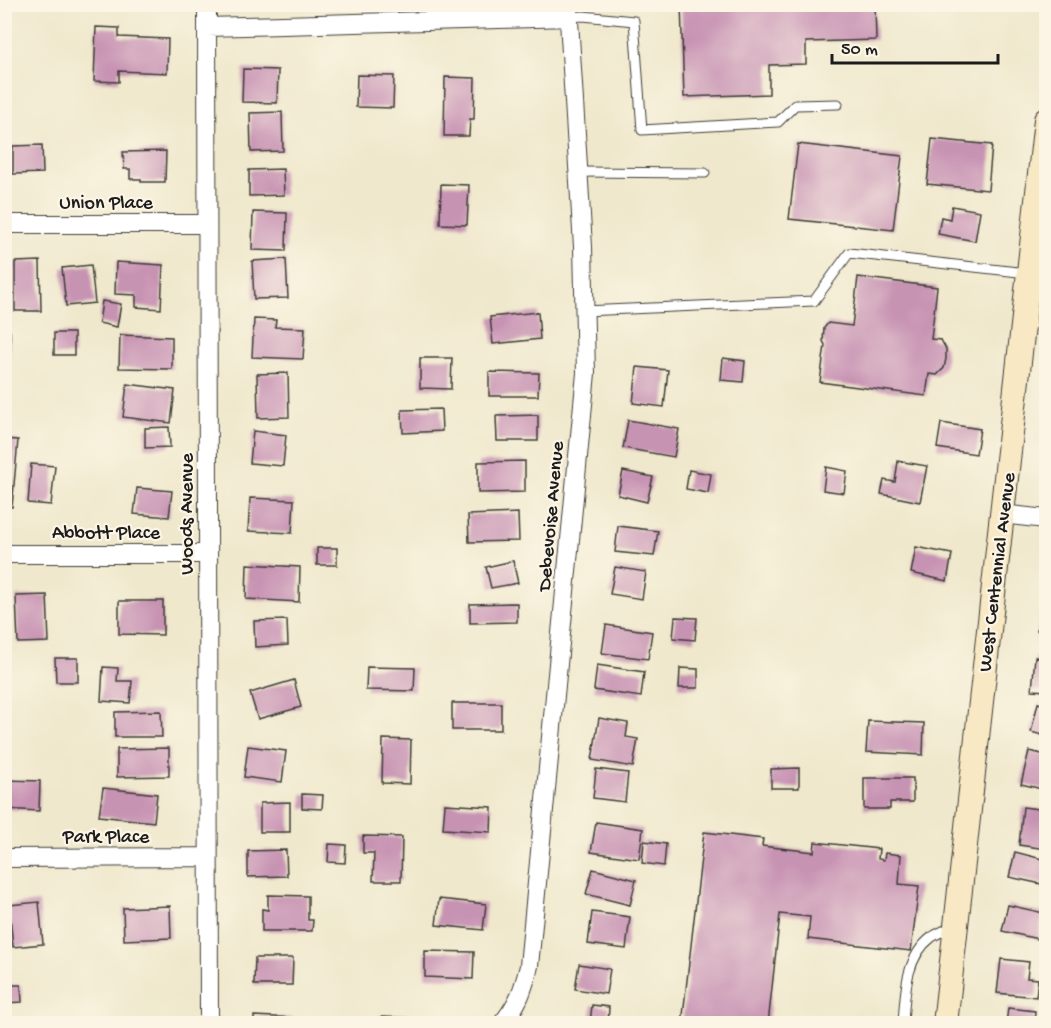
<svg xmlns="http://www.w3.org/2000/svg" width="1051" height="1028" viewBox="0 0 1051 1028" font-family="'Gochi Hand',sans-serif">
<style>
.building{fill:#c793b3}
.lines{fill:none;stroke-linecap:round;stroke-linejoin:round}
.lane-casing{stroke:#3c3b36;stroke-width:11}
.street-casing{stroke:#3c3b36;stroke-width:20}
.secondary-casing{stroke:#3c3b36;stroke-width:26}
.lane{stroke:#fff;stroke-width:9}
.street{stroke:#fff;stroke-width:18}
.secondary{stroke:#f8e8c3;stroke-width:24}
.labels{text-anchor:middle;stroke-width:4.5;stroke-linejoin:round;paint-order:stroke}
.street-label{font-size:20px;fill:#1c1c1c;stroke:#fcf5e5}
</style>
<rect width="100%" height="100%" fill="#fcf5e5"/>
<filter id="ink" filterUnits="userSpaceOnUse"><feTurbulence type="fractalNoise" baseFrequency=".0167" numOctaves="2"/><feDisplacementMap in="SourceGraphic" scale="12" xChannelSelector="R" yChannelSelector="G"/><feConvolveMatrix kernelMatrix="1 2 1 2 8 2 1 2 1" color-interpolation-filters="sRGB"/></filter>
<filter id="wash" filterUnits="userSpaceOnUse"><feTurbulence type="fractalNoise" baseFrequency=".008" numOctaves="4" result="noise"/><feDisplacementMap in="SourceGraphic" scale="24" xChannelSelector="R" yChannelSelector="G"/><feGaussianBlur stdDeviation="1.35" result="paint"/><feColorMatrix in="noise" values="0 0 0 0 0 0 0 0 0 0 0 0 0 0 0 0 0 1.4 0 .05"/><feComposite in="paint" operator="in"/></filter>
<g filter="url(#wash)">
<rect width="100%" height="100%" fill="#efe8cc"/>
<g id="blocks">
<path class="building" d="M681,4h194l1,36 -70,2v22l-37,1v29l-85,3z
M96,27l23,1v9l49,2 -1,34 -48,-2v11l-25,-1z
M243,69l35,1 -1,33 -35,-1z
M357,75l37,1 -1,32 -37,-1z
M445,77l30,1 -1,41h-4l-1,17h-25z
M282,112l1,39 -32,1 -1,-39z
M932,139l60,6 -4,45 -61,-6z
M798,144l104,12 -9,74 -104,-11z
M42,145l1,28 -30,1v-28z
M166,151l-1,31h-24v-3h-11v-10h-6l-1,-17z
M283,169l1,26 -35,1v-26z
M441,184l28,1 -2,40 -27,-1z
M952,206l28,5 -5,30 -37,-7 3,-17 9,2z
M253,212l34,1 -1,38 -34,-1z
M286,259l2,39 -34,1 -2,-38z
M40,261l1,50h-26v-49z
M116,262l47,3 -2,44 -25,-2v-12l-21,-1z
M91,265l4,38 -29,3 -4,-38z
M858,277l79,10 -6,52 10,1 5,9v10l-2,9 -7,7 -8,-1 -3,22 -106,-14 5,-37 -2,-4 1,-13 4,-5 24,3z
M102,301l19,3 -4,23 -18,-4z
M538,312l2,27 -47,5 -3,-27z
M254,319l22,1 -1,7 30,1 -2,31 -51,-2z
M4,332h6v24h-6z
M54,333h20v22h-20z
M120,335l52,2v32l-53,-1z
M420,358h32l-1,31 -31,-1z
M723,358l22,3 -2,21 -22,-2z
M637,367l31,3 -4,37 -31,-4z
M489,372l50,1 -1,23h-49z
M288,373l1,44 -31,1 -1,-44z
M127,384l48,6 -4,33 -48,-6z
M441,409l1,22 -39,2 -1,-23z
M538,415v26h-41l-1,-25z
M628,420l51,9 -5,28 -51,-9z
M941,423l39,6 -4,25 -39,-6z
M169,427l1,20 -25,1v-20z
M253,431l33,4 -3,31 -33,-3z
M4,439l14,1 -6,67h-8z
M525,461v31l-47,1v-31z
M898,461l29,5 -7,36 -39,-8 3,-14 11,2z
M31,464l24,2 -4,39 -23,-2z
M826,467l21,4 -3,22 -21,-3z
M689,470l22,4 -3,19 -22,-4z
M623,471l30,6 -6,25 -29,-7z
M137,488l35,3 -3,26 -35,-3z
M250,498l44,2 -2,33 -44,-2z
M518,513l1,28 -50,1 -1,-27z
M618,526l40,5 -4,25 -39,-4z
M916,547l36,7 -5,27 -36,-8z
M317,548h20v17h-20z
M513,561l5,22 -27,5 -5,-21z
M247,564l53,3 -1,35 -53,-3z
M615,567l31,5 -4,27 -32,-5z
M47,595l2,47 -31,1 -2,-47z
M119,601h44v34l-44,-1z
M517,603v19l-47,1v-19z
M1042,609l4,1v23l-9,-2z
M675,617l22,1 -2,22 -22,-2z
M287,620l1,25 -33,2 -1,-26z
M606,625l46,7 -4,27 -46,-6z
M1035,657l11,1v33l-14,-1z
M55,658h23v24h-22z
M597,665l47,7 -3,25 -47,-7z
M103,667l15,1 -1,13h15l-2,22 -29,-2z
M367,667l48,1 -1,23 -48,-1z
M680,668l18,1v19h-19z
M294,680l7,27 -43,12 -8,-26z
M452,703h49v27h-49z
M1038,703l8,2v31l-15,-4z
M161,711l1,26h-47v-25z
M599,718l29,5 -2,14 12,2 -5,28 -41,-7z
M868,721l56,2 -1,32 -57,-3z
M383,739l28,1 -1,44 -28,-1z
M248,746l38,5 -4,31 -38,-5z
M169,748v28l-52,1v-28z
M1029,751l17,4v35l-25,-6z
M799,768v20h-28v-19z
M596,769l32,4 -3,29 -32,-4z
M864,778h49v24h-23v7h-26z
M4,780l36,1 -1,30 -35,-2z
M103,788l54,6 -3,28 -55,-6z
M302,794l21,1 -1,14 -20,-1z
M290,802v30h-30v-29z
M445,804l47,3 -1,25 -48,-3z
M1023,807l23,3v39l-27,-4z
M596,822l47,7 -4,30 -48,-7z
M704,832l59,7 -1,7 52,6 1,-10 64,7 -1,10 6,1 1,-7 16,2 -2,29 20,2 -8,65 -103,-12 2,-22 -30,-3 -12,110h-86z
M363,836l39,1 -1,44h-28l1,-28h-11z
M644,841l22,3 -2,22 -22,-3z
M329,844l17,1 -1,18 -17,-1z
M286,850l1,26 -39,1v-26z
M1015,852l31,8v25l-37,-8z
M593,869l43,11 -6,25 -44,-11z
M268,895l40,1v24h5l-1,11h-50v-22l6,1z
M439,899l47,5 -3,26 -47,-5z
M39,902l4,42 -30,3 -4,-42z
M1008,905l36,8 -6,26 -36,-8z
M170,906l1,32 -47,2 -1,-32z
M592,912l38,5 -4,32 -38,-5z
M425,951l49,1 -1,27 -48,-2z
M255,958h38l-1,27h-38z
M1001,959l28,3 -2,16 11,1 -2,18 -39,-4z
M579,964l31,5 -4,25 -31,-5z
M4,985h17l1,17 -18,1z
M592,1005l17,2 -1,17h-18z
M1008,1008l27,3 -1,13h-28z
M254,1016l40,2v6h-40z
M380,1017l41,1 -1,6h-40z"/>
</g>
</g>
<g filter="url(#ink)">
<use href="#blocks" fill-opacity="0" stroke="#3c3b36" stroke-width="1.5"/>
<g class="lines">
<defs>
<path id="lane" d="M569,17l14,-1 51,5 8,109 136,-8 17,-17 43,-1
M578,172l127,1
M584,311l230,-10 35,-48 179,20
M903,1024c2,-30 2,-67 29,-87 6,-4 14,-7 20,-11"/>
<path id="street" d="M207,4l2,1020
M207,27l362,-10
M4,224h203
M1001,514l45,5
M4,554h204
M4,858l204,-1
M502,1024c16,-20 21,-33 27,-58l57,-593 -3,-126 -15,-243"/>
<path id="secondary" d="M945,1024l101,-904"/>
</defs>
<use href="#lane" class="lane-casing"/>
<use href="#street" class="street-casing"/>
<use href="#secondary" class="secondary-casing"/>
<use href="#lane" class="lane"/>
<use href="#street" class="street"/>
<use href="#secondary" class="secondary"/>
</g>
</g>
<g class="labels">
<g class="street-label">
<text x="106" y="208">Union Place</text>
<text transform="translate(185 514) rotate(-90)" y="7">Woods Avenue</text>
<text transform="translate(549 516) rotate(-85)" y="7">Debevoise Avenue</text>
<text x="106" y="538">Abbott Place</text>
<text transform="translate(995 572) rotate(-83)" y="7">West Centennial Avenue</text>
<text x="106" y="842">Park Place</text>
</g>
</g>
<rect width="1051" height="1028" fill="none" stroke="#fcf5e5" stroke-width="24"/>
<path d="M832 54v9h166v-9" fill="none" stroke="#1c1c1c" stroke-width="3"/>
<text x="841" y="54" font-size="18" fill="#1c1c1c" stroke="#fcf5e5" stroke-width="4.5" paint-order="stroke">50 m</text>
</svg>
